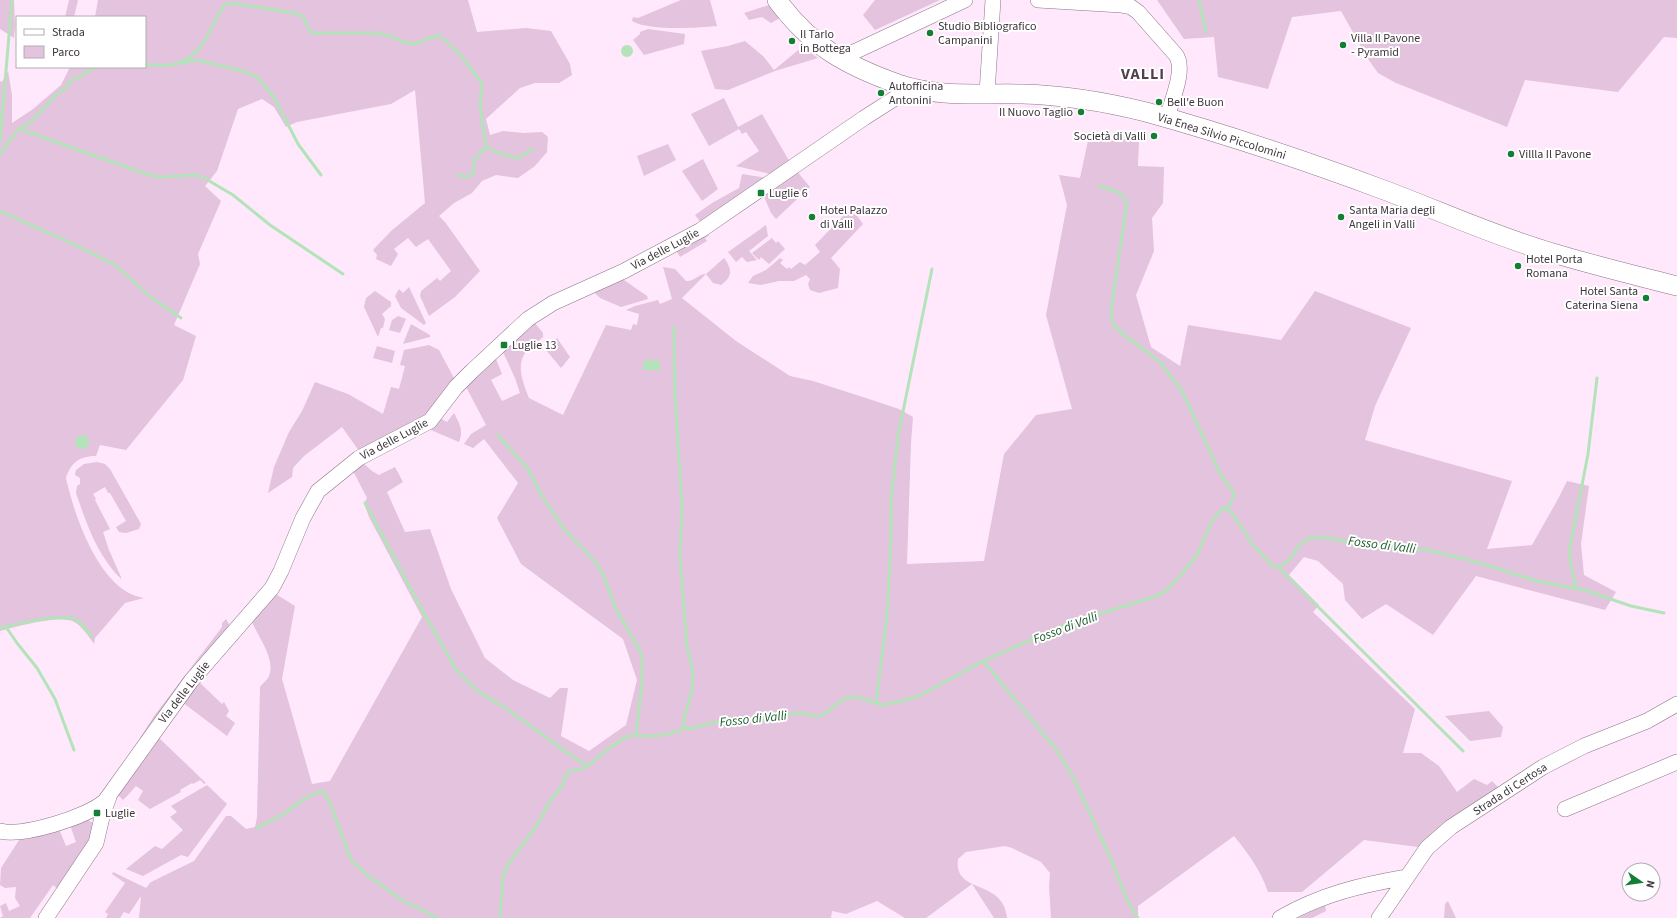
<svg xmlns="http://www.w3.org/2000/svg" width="1677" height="918" viewBox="0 0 1677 918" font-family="'Source Sans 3',sans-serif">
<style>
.green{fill:#e3c3dd}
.water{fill:#b3e3b9}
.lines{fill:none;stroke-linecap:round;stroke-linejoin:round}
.stream{stroke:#b3e3b9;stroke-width:3}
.minor-casing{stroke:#8a7686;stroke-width:16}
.major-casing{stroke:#8a7686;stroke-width:20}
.minor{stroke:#fff;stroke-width:15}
.major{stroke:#fff;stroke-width:19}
.poi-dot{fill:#127f35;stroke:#fff;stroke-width:1.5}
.labels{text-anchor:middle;stroke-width:4;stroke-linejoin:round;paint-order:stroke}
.poi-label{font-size:12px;fill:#3e353d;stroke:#fff;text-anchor:start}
.street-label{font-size:12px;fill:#3e353d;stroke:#fff}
.water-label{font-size:13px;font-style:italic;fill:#1a5d2b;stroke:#fff}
.district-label{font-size:16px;font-weight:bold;letter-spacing:1px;fill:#513f4e;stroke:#fff}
</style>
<rect width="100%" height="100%" fill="#ffe8fb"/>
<path class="green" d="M0,0h14l1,26 -1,12 -14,-9z
M69,0h9l-4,17h-9z
M98,0h370l9,32 49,-4 25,3 19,33 2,11 -13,8h-24l-15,5 -34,31 4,16 13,-4 21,2 18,-1 6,5 -1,15 -12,14 -17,12 -22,-3 -14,6 -10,12 -18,10 -15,13 6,6 35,49 -25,26 -26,19 -9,-20 1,-5 16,-13 3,3 11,-10 -23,-32 -12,8 -8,-9 -14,11 4,5 -7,12 -15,-7 1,-4 -4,-5 18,-19 34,-28 -10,-113 -24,14 -94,18 -11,5 -12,-20 -12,-8 -24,10 -21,62 -12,15 16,15 -23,53 2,10 -26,61 22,11 -13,44 -57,70 -26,-5 -4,11c-16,0 -25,6 -30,22 8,36 28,94 61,114 5,3 11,5 17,6l-19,5 -30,35 -1,6c-5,-7 -11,-16 -18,-21 -13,-10 -61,4 -76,8v-550l2,1 6,-11 4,24v28l21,-14 28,-24 9,-18h75v-50h-50z
M681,0h29l7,26c-20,2 -69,5 -85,-5l1,-4 5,1z
M875,0h65l-65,30 -12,-15z
M1157,0h520v38l-13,-1 -46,55 -93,-12 -18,47 -111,-44 -18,-10 -10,-14 -27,-48 -49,6 -24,72 -50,-12 -4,-40 -30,2z
M769,5l11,13 -9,5 -9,-6 -13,3 -5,-7z
M648,29l37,5 -1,10 -40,11 -11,-15 7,-6v-2z
M745,41l19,16 10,13 28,-23 16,11 -43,13 -47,19 -13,-1 -14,-38 27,-5z
M724,98l14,29 24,-13 29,50 -20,10 -35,-8 23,-15 -13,-19 -4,2 -3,-5 -30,17 -18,-32z
M1089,136l50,5 -1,25 26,1 -1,36 -11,15 2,33 -18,44 15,52 29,19 8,-41 93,15 34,-49 96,37 -36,78 -10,34 147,41 -25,68 45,-4 26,-46 9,-18 22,5 -8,58 3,31 32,17 -11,18 -129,-34 -43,59 -47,-31 -24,15 -17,-19 -2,-16 -25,-23 -14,-4 -15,18 30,30 -6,7 102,97 -12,44h18l18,13 18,26 17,-13 13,6 5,-4 7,7 -53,35 -28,24 -54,-7 -62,52h-34c-7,-21 -20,-39 -34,-56l-96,70v12h-87l-2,-31 1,-14 -9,-11 -29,-14 -7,-2 -39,6 -8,7c-5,36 46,19 49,59h-13l-22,-34 -46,34h-21l-28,-17 -31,13 -14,-3 -1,7h-692l2,-22 -12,18 -5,-2 -4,6h-14l2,-4 -3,-2 20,-29 -13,-9 1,-2 33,16 5,-6 43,-21 32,-45h5l15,13 9,-2 2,-10 3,-130c2,-3 6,-6 8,-9 10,-18 -12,-43 -17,-59l23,-26 21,13 -13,73 30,105 18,-3 92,-164 -53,-100 -5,-14 3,-5 -15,-29 10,-7 10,9 7,4 16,-8 8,15 -16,10 18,40 25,-3 21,60 34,69 28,22 37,18 10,-10h8l-7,48 28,15 37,-26 11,-45 -14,-41 -102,-75 -24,-46 21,-35 -34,-44 -11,9 -9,-4 7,-10 15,-9 -22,-42 25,-26 7,2 6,15 -11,6 11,21 18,-8 -5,-15 -12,-26 31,-30 9,11v4c-6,5 -12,10 -17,15 -11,13 -2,33 3,46l34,17 43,-90 25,5 2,-6 4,1 2,-11 -13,-4 9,-4 23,-6 2,4 12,-5 -9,-32 12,2 11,12c8,1 12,-7 20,-7l18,-16c8,10 9,19 -3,27l-8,-2 -7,-9 -24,24 54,43 54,35 23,5 59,19 27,9 14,8 -2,26 -4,121 77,-3 20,-107 32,-39 36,-6 -26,-94 21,-110 -8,-30 21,3z
M668,144l8,16 -32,16 -7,-20z
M703,159l15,30 -16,12 -20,-30z
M795,169l15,18 -34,32 -5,-6 -9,-21z
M742,174l26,4 -66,46 -7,-9 17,-12 27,-15z
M853,210l10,14 -32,34 9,11 -2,19 -19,5 -9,-3 -2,-6 2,-5 -4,-4 -12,6h-15l-18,4 -13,-2 5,-7 13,-6 14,-12 3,2 -3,3 7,6 2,-2 2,2 9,-7 5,3 15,-13 -5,-7 31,-32z
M766,225l2,11 -19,15 8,9 -10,2 -5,-5 -6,5 -8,-10z
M707,232l2,4 -4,2 2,3 -27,16 -4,-7z
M772,238l4,5 2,-2 7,8 -16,15 -8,-7 -2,3 -7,-7z
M622,277l2,3 23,16 1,3 -27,8 -21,-9 -7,-7z
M409,287l17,36 -2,2 -23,-17 -6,-12 4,-7 4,4z
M375,291l16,11v4l-9,8 3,5 -2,9h-2l-3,9 -14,-30 2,-9z
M398,316l8,3 -6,14 -11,-3 3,-10z
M411,324l19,11v2l-27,7z
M557,338l13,19 -9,11 -15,-18z
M429,345l10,5 16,30 -22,34 -74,37 -17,-24 -38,29 -11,12 -1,9 -24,16 6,-26 15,-35 13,-21 13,-29 33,12 35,20 8,-27 8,2 6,-23 -5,-1 4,-15z
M377,346l18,5 -3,12 -19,-5z
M454,413c5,10 10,17 5,29l-33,-14 14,-10 7,4z
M97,462l8,2 5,5 31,55 -2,5 -13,4 -7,-1 -3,-5 10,-6 -16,-28h-2l-3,-6 -12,7 3,5 -1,1 15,29 -7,3 6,18 12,27v2c-24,-24 -34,-54 -45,-86l1,-7 3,-2v-6l-5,-3 1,-5 8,-6z
M226,619l4,7 -86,113 -4,-1 14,-22 68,-89v-4z
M198,681l24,23 2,-2 5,9 -3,5 9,7 -8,13 -45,-34z
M1489,711l14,16 -2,10 -31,4 -25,-25z
M157,736l49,47 -2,1 -4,-4 -7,4 -1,-1 -12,7 1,2 -31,17 -12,-9 5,-9 -7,-5 -7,8 -6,6 -6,-6z
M207,785l20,19 -39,53 -7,-2 -38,21 -17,-7 29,-23 7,3 21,-19 -13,-13 7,-5 -6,-6z
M91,816l-2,5 7,3 -1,5 -35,62 -7,-6 -23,33h-30l3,-2 -3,-10 6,-3 3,8 11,-5 -5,-8 1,-11 -11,1 -5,-3 1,-17 20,-31 38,-8 7,17 10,-4 -6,-17z
M1448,901l8,17h-12l1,-14z
M1325,905l1,6 -14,7h-15z"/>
<path class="water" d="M621 51a6 6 0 1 1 12 0a6 6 0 1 1-12 0Z
M644,360l16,1v9h-17z
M75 442a7 7 0 1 1 14 0a7 7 0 1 1-14 0Z"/>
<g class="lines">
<path class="stream" d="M1199,0l7,32
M181,63l16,-3 49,12 11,5 17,20 24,47 23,31
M145,65c10,-1 22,2 31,-1 28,-9 34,-37 48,-59l8,-2 67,11 5,4 6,14 5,1h60l18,4 10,5 11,2 25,-9 17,15 26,33 -2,22 6,42 16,7 15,4 16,-9
M21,128l4,3 124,44 10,2 38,-2 9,4 27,16 37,30 73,49
M0,141l12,-141
M0,154l13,-18 6,-7 12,-7 25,-27 11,-8 2,-5 27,-15
M458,175l8,2 6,-2 2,-7v-8l12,-13
M1099,186c11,4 24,5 28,17l-15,100 -1,13 3,10 14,12 32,24 22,29 29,63 10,21 13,18 -1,5 -6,11
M0,211l71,32 44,22 37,33 29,20
M674,327l1,69 7,110 -2,52 7,88 6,26 -1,18 -8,29v9
M498,435l30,34 13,25 23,35 33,35 6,10 13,35 23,40 3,8v25l-6,53
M365,503l57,107 35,61 19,19 32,20 57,41 22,15
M1278,567l185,184
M1576,588l-6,-28v-13l18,-93 9,-76
M6,627l11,16 20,25 18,31 19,51
M0,628c15,-3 66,-17 78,-7 5,4 10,11 14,16
M983,661l73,88 18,30 37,80 17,43 10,16
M876,703l11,-87 4,-80v-37l7,-63 34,-167
M257,828c9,-5 19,-9 28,-15 10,-7 27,-22 39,-21l6,11 21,57 15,14 36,26 36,18
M500,918l3,-42 5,-12 28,-37 14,-26 13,-17 3,-10c6,-6 13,-3 20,-7 11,-8 32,-28 43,-31 7,-1 12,0 19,0 13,0 25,-1 36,-8l5,1 27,-7 46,-3 37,-6 18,3 6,-1 19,-15 8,-3h7l26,8 19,-4 17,-5 64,-35 86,-38 79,-24 15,-6 5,-4 13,-14 16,-20 15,-34 11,-13 8,4 23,34 19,20 5,1 6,-3 6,-5 6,-9 8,-9 7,-4 18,1 24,5 75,7 45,11 64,20 47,9 47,16 33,7"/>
<defs>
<path id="minor" d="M1038,0l83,5 10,2 7,5 38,43c10,15 -5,47 -9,63
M839,59l126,-59
M987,93l6,-93
M1565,809l112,-47
M0,831c23,6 87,-14 105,-30l86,-120 81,-93 9,-17 22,-53 15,-27 41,-33 71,-37 26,-34 16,-16 56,-52 25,-16 71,-32 77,-41 163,-112 47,-30
M46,918l50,-75 7,-30 6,-16
M1280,918c42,-24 81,-33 127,-41
M1379,918l48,-70 24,-21 92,-60 41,-21 63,-25 30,-17"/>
<path id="major" d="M777,0c34,46 68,65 121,84 42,14 80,9 124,10 40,1 84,8 124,18 80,22 160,49 238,78 51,19 101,42 153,58 46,15 93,26 140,38"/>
</defs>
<use href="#minor" class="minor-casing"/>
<use href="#major" class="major-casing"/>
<use href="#minor" class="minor"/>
<use href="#major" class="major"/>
</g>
<g class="poi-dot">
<circle cx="930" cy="33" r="4"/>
<circle cx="792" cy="41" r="4"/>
<circle cx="1343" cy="45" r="4"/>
<circle cx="881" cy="93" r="4"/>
<circle cx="1159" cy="102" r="4"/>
<circle cx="1081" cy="112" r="4"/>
<circle cx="1154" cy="136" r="4"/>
<circle cx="1511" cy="154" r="4"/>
<rect x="757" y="189" width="8" height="8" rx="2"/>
<circle cx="812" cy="217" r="4"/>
<circle cx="1341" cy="217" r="4"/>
<circle cx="1518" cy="266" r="4"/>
<circle cx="1646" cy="298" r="4"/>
<rect x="500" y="341" width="8" height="8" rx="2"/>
<rect x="93" y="809" width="8" height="8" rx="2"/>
</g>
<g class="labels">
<g class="poi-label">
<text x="938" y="30">Studio Bibliografico<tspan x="938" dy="14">Campanini</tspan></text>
<text x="800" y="38">Il Tarlo<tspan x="800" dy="14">in Bottega</tspan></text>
<text x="1351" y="42">Villa Il Pavone<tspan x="1351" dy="14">- Pyramid</tspan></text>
<text x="889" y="90">Autofficina<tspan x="889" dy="14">Antonini</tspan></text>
<text x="1167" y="106">Bell'e Buon</text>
<text x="1073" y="116" text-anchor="end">Il Nuovo Taglio</text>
<text x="1146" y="140" text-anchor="end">Società di Valli</text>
<text x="1519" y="158">Villla Il Pavone</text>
<text x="769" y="197">Luglie 6</text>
<text x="820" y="214">Hotel Palazzo<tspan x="820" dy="14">di Valli</tspan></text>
<text x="1349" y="214">Santa Maria degli<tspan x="1349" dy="14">Angeli in Valli</tspan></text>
<text x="1526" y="263">Hotel Porta<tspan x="1526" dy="14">Romana</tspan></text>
<text x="1638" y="295" text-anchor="end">Hotel Santa<tspan x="1638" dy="14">Caterina Siena</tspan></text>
<text x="512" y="349">Luglie 13</text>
<text x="105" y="817">Luglie</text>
</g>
<g class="street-label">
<text transform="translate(1222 136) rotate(17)" y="4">Via Enea Silvio Piccolomini</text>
<text transform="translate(665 249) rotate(-28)" y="4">Via delle Luglie</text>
<text transform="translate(394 439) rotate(-28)" y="4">Via delle Luglie</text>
<text transform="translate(184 692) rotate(-52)" y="4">Via delle Luglie</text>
<text transform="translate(1510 789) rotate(-33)" y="4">Strada di Certosa</text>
</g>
<g class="water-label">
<text transform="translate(1382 544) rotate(7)" y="5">Fosso di Valli</text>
<text transform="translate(1065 627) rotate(-21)" y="5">Fosso di Valli</text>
<text transform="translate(753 718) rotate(-6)" y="5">Fosso di Valli</text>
</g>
<g class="district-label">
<text x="1143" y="79">VALLI</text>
</g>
</g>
<rect x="16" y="16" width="130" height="52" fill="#ffffff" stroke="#b2aeb1"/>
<rect x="24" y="29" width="20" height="6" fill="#ffffff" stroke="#b2aeb1"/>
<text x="52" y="36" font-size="12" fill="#3e353d">Strada</text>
<rect x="24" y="46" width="20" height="12" fill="#e3c3dd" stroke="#b2aeb1"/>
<text x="52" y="56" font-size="12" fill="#3e353d">Parco</text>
<g transform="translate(1641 882) rotate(103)"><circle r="19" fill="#ffffff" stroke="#b2aeb1"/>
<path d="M0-3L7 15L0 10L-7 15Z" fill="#127f35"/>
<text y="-6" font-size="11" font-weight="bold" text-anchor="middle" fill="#3e353d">N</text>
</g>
</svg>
